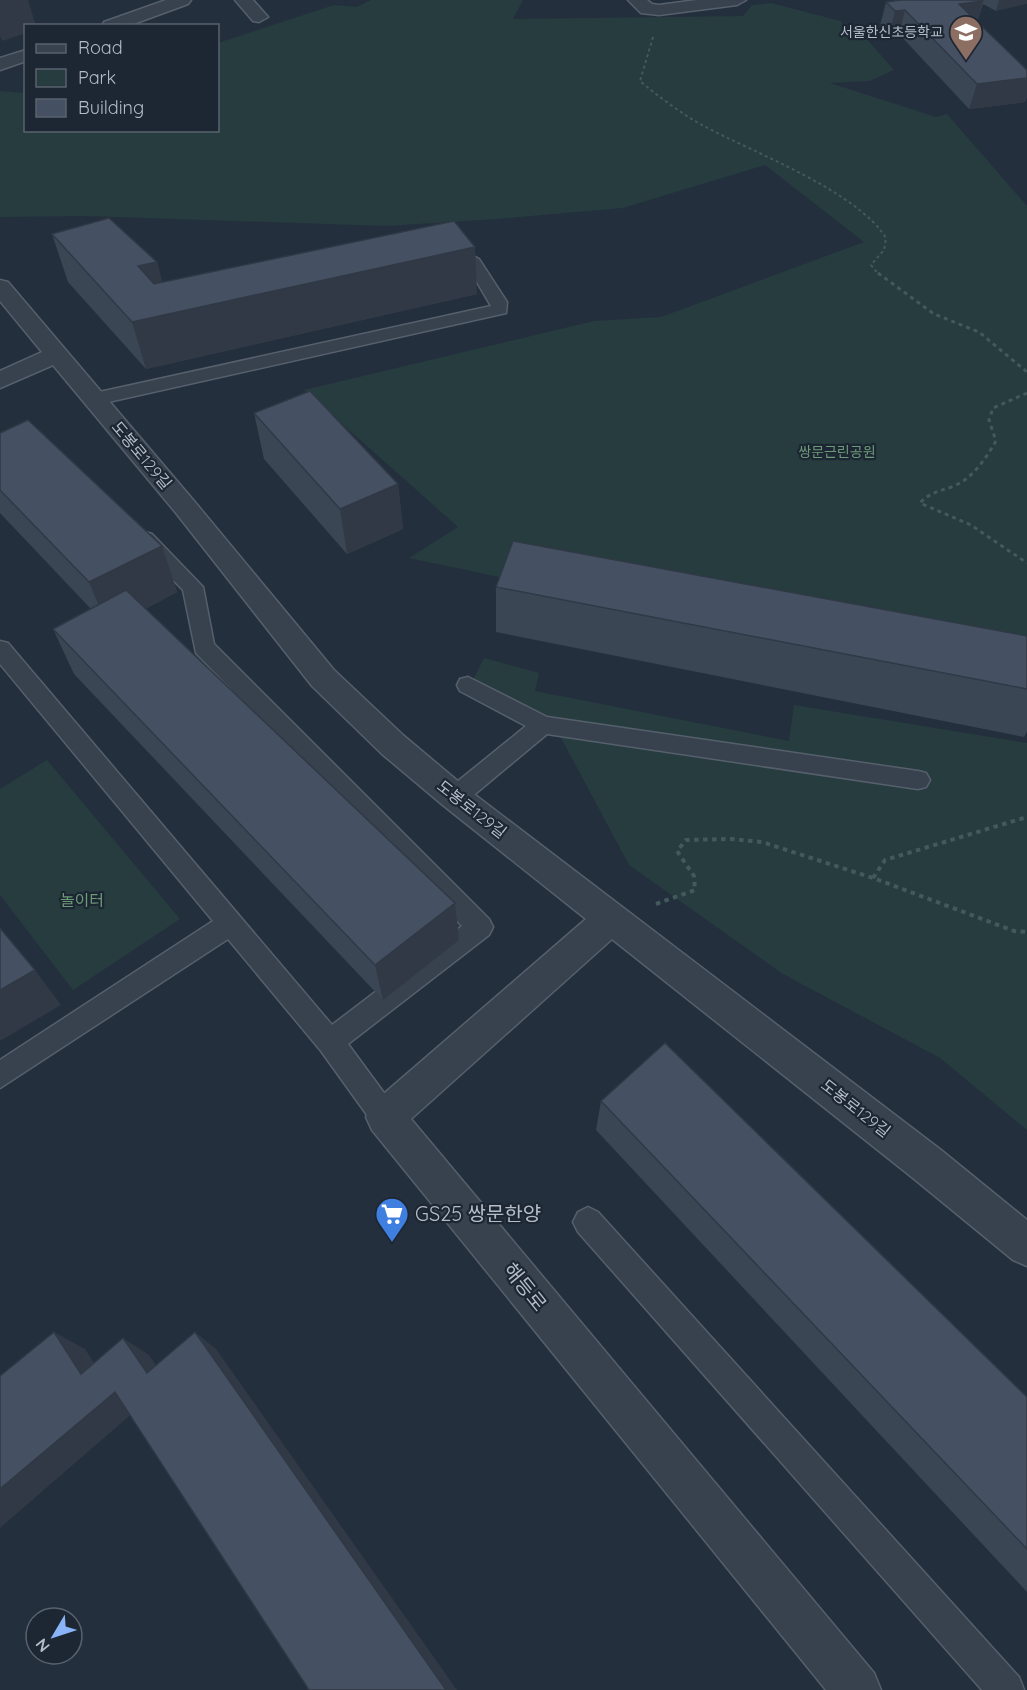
<svg xmlns="http://www.w3.org/2000/svg" width="1027" height="1690" viewBox="0 0 1027 1690" font-family="Quicksand,'Noto Sans KR',sans-serif">
<style>
.green{fill:#263c3f}
.lines{fill:none;stroke-linecap:round;stroke-linejoin:round}
.service-casing{stroke:#565f6c;stroke-width:3}
.minor-casing{stroke:#565f6c;stroke-width:3}
.path-far2{stroke:#44595c;stroke-width:2;stroke-dasharray:3 3;stroke-linecap:butt}
.path-far1{stroke:#44595c;stroke-width:3;stroke-dasharray:4 4;stroke-linecap:butt}
.path{stroke:#44595c;stroke-width:4;stroke-dasharray:4.5 4.5;stroke-linecap:butt}
.service{fill:#38414e;fill-rule:evenodd}
.minor{fill:#38414e;fill-rule:evenodd}
.wall{fill:#3b4654}
.shaded-wall{fill:#303945}
.building{fill:#455162;stroke:#303945;stroke-width:1.5}
.labels{text-anchor:middle;stroke-width:4.5;stroke-linejoin:round;paint-order:stroke}
.far-poi-label{font-size:14px;fill:#b4bcc9;stroke:#1d2633;text-anchor:end}
.far-park-label{font-size:14px;fill:#6b9a76;stroke:#1d2633}
.street-label{font-size:16px;fill:#b4bcc9;stroke:#1d2633}
.park-label{font-size:16px;fill:#6b9a76;stroke:#1d2633}
.near-poi-label{font-size:20px;fill:#b4bcc9;stroke:#1d2633;text-anchor:start}
.near-street-label{font-size:20px;fill:#b4bcc9;stroke:#1d2633}
</style>
<rect width="100%" height="100%" fill="#242f3e"/>
<path class="green" d="M371,0h152l-10,19 230,-3 9,-11 19,-2 70,18 5,10 11,-3 37,42 -24,11 -40,2 106,34 11,-3 80,92v467l-456,-81 -162,-34 49,-31 -154,-137 290,-69 67,-4 203,-75 -99,-77 -142,43 -126,11 -111,7 -300,-10 -86,1v-126l25,2 1,37h192v-87l116,-38 23,2z
M484,658l55,15 -4,18 254,50 5,-36 233,38v387l-87,-72 -157,-84 -154,-109 -77,-144 -79,-41z
M47,760l133,159 -107,71 -73,-95v-106z"/>
<g class="lines">
<defs>
<path id="service" d="M469,254l10,5 28,43 -1,11 -411,92 -9,-6 9,-6 396,-87 -24,-41h-21l-8,-5 8,-5z
M145,532l7,2 51,53 11,57 275,275 4,8 -4,8 -141,109 47,64 4,9 -4,9 -10,4 -10,-4 -54,-75 -93,-112 -228,149v-28l213,-139 -213,-257v-23l8,2 324,382 130,-99 -266,-273 -13,-63 -45,-46 -3,-5 3,-5z
M468,677l79,40 371,54 8,2 4,7 -4,7 -8,2 -371,-55 -84,70 -8,3 -8,-3 -4,-7 4,-7 79,-64 -66,-35 -3,-6 3,-6z
M588,1207l10,5 421,465 5,13h-42l-404,-458 -5,-10 5,-10z"/>
<path id="minor" d="M166,0h25l-3,4 -60,22h-26l2,-4z
M235,0h18l15,17 -9,5 -6,-1z
M628,0h19l5,4 7,1 38,-5h49l-9,5 -78,10 -18,-2z
M26,50v11l-26,9v-12z
M0,280l8,2 186,219 140,169 70,66 62,52 475,362 86,70v46l-14,-6 -100,-82 -301,-239 -201,180 463,554 7,17h-55l-454,-560 -6,-13 6,-13 214,-185 -142,-113 -62,-52 -70,-68 -136,-173 -123,-148 -53,23v-17l42,-19 -42,-51z"/>
</defs>
<use href="#service" class="service-casing"/>
<use href="#minor" class="minor-casing"/>
<path class="path-far2" d="M653,37l-13,44c15,13 46,36 64,45 50,27 153,65 182,112l-2,12 -13,15 8,10"/>
<path class="path-far1" d="M878,273l56,41 45,18 48,40
M1027,393l-34,15 -4,12 7,21c-10,17 -23,37 -42,45 -13,5 -24,6 -34,17l51,22 56,38"/>
<path class="path" d="M873,878l12,-18 142,-43
M656,904l39,-14 -1,-14 -17,-25 9,-11 45,-1 31,3 111,36 141,53 13,1"/>
<use href="#service" class="service"/>
<use href="#minor" class="minor"/>
</g>
<path class="wall" d="M901,0h126l-31,11 -13,-7 -6,18 50,48v27l-2,5 -56,7 -70,-75 -10,1 -9,-9 6,-24z
M52,234l105,28 5,20 315,12 -331,75 -78,-87z
M254,413l144,71 5,45 -56,25 -83,-95z
M0,433l162,113 15,46 -32,17 310,294 4,37 -76,60 -309,-326 -21,-45 38,-20 -91,-96z
M496,587l531,49v96l-3,5 -528,-105z
M601,1101l426,296v195l-431,-462z"/>
<path class="shaded-wall" d="M0,0h28l8,26h-10v7l-24,8 -2,-5z
M999,0h28v4l-31,7z
M983,1l-7,25 -17,-22z
M905,10l-6,24 -10,1 6,-24z
M1027,78v19l-2,5 -56,7 8,-25z
M475,247l2,47 -331,75 -14,-47z
M157,262l12,48 -31,-44z
M398,484l5,45 -56,25 -7,-45z
M162,546l15,46 -69,36 -19,-46z
M455,903l4,37 -76,60 -8,-35z
M35,970l26,35 -61,36v-51z
M54,1332l31,17 25,39 -29,-14z
M195,1332l21,17 241,341h-11z
M123,1338l26,17 23,33 -25,-15z
M115,1392l27,13 -142,123v-39z"/>
<path class="building" d="M901,0h81l1,1 -24,3 68,66v8l-50,6 -72,-74 -10,1 -9,-9z
M109,218l48,44 -19,4 16,18 300,-63 21,26 -343,75 -80,-88z
M310,391l88,93 -58,25 -86,-96z
M28,420l134,126 -73,36 -89,-92v-57z
M513,541l514,95v53l-531,-102z
M126,590l329,313 -80,62 -322,-336z
M0,928l35,42 -35,20z
M665,1043l362,354v152l-426,-448z
M54,1332l27,42 42,-36 24,35 48,-41 251,358h-137l-194,-298 -115,97v-113z"/>
<defs>
<symbol id="school-pin" viewBox="-11 -11 22 30"><path d="M0 17L-7.5 6A9.5 9.5 0 1 1 7.5 6Z" fill="#8d6e63" stroke="#1d2633"/><path d="M0-5L7-2L0 1L-7-2ZM-4 1L0 2.5L4 1V4Q0 6-4 4Z" fill="#fff"/></symbol>
<symbol id="supermarket-pin" viewBox="-11 -11 22 30"><path d="M0 17L-7.5 6A9.5 9.5 0 1 1 7.5 6Z" fill="#3f7fe0" stroke="#1d2633"/><path d="M-6-5.5h2.5l.6 2H6L4.5 2H-2.5L-4.4-4H-6ZM-1.5 3.2a1.3 1.3 0 1 0 .1 0ZM3 3.2a1.3 1.3 0 1 0 .1 0Z" fill="#fff"/></symbol>
</defs>
<g fill-rule="evenodd">
<use href="#school-pin" x="947" y="13" width="38" height="52"/>
<use href="#supermarket-pin" x="373" y="1195" width="38" height="52"/>
</g>
<g class="labels">
<g class="far-poi-label">
<text x="943" y="37">서울한신초등학교</text>
</g>
<g class="far-park-label">
<text x="837" y="457">쌍문근린공원</text>
</g>
<g class="street-label">
<text transform="translate(142 455) rotate(50)" y="6">도봉로129길</text>
<text transform="translate(472 809) rotate(38)" y="6">도봉로129길</text>
<text transform="translate(856 1108) rotate(38)" y="6">도봉로129길</text>
</g>
<g class="park-label">
<text x="82" y="906">놀이터</text>
</g>
<g class="near-poi-label">
<text x="415" y="1221">GS25 쌍문한양</text>
</g>
<g class="near-street-label">
<text transform="translate(525 1287) rotate(51)" y="7">해등로</text>
</g>
</g>
<rect x="24" y="24" width="195" height="108" fill="#1d2633" stroke="#59626f" stroke-width="1.5"/>
<rect x="36" y="44" width="30" height="9" fill="#38414e" stroke="#59626f" stroke-width="1.5"/>
<text x="78" y="54" font-size="18" fill="#b4bcc9">Road</text>
<rect x="36" y="69" width="30" height="18" fill="#263c3f" stroke="#59626f" stroke-width="1.5"/>
<text x="78" y="84" font-size="18" fill="#b4bcc9">Park</text>
<rect x="36" y="99" width="30" height="18" fill="#455162" stroke="#59626f" stroke-width="1.5"/>
<text x="78" y="114" font-size="18" fill="#b4bcc9">Building</text>
<g transform="translate(54 1636) rotate(231)"><circle r="28" fill="#1d2633" stroke="#59626f" stroke-width="1.5"/>
<path d="M0-4.5L10 22L0 15L-10 22Z" fill="#8ab4f8"/>
<text y="-9" font-size="16" font-weight="bold" text-anchor="middle" fill="#b4bcc9">N</text>
</g>
</svg>
